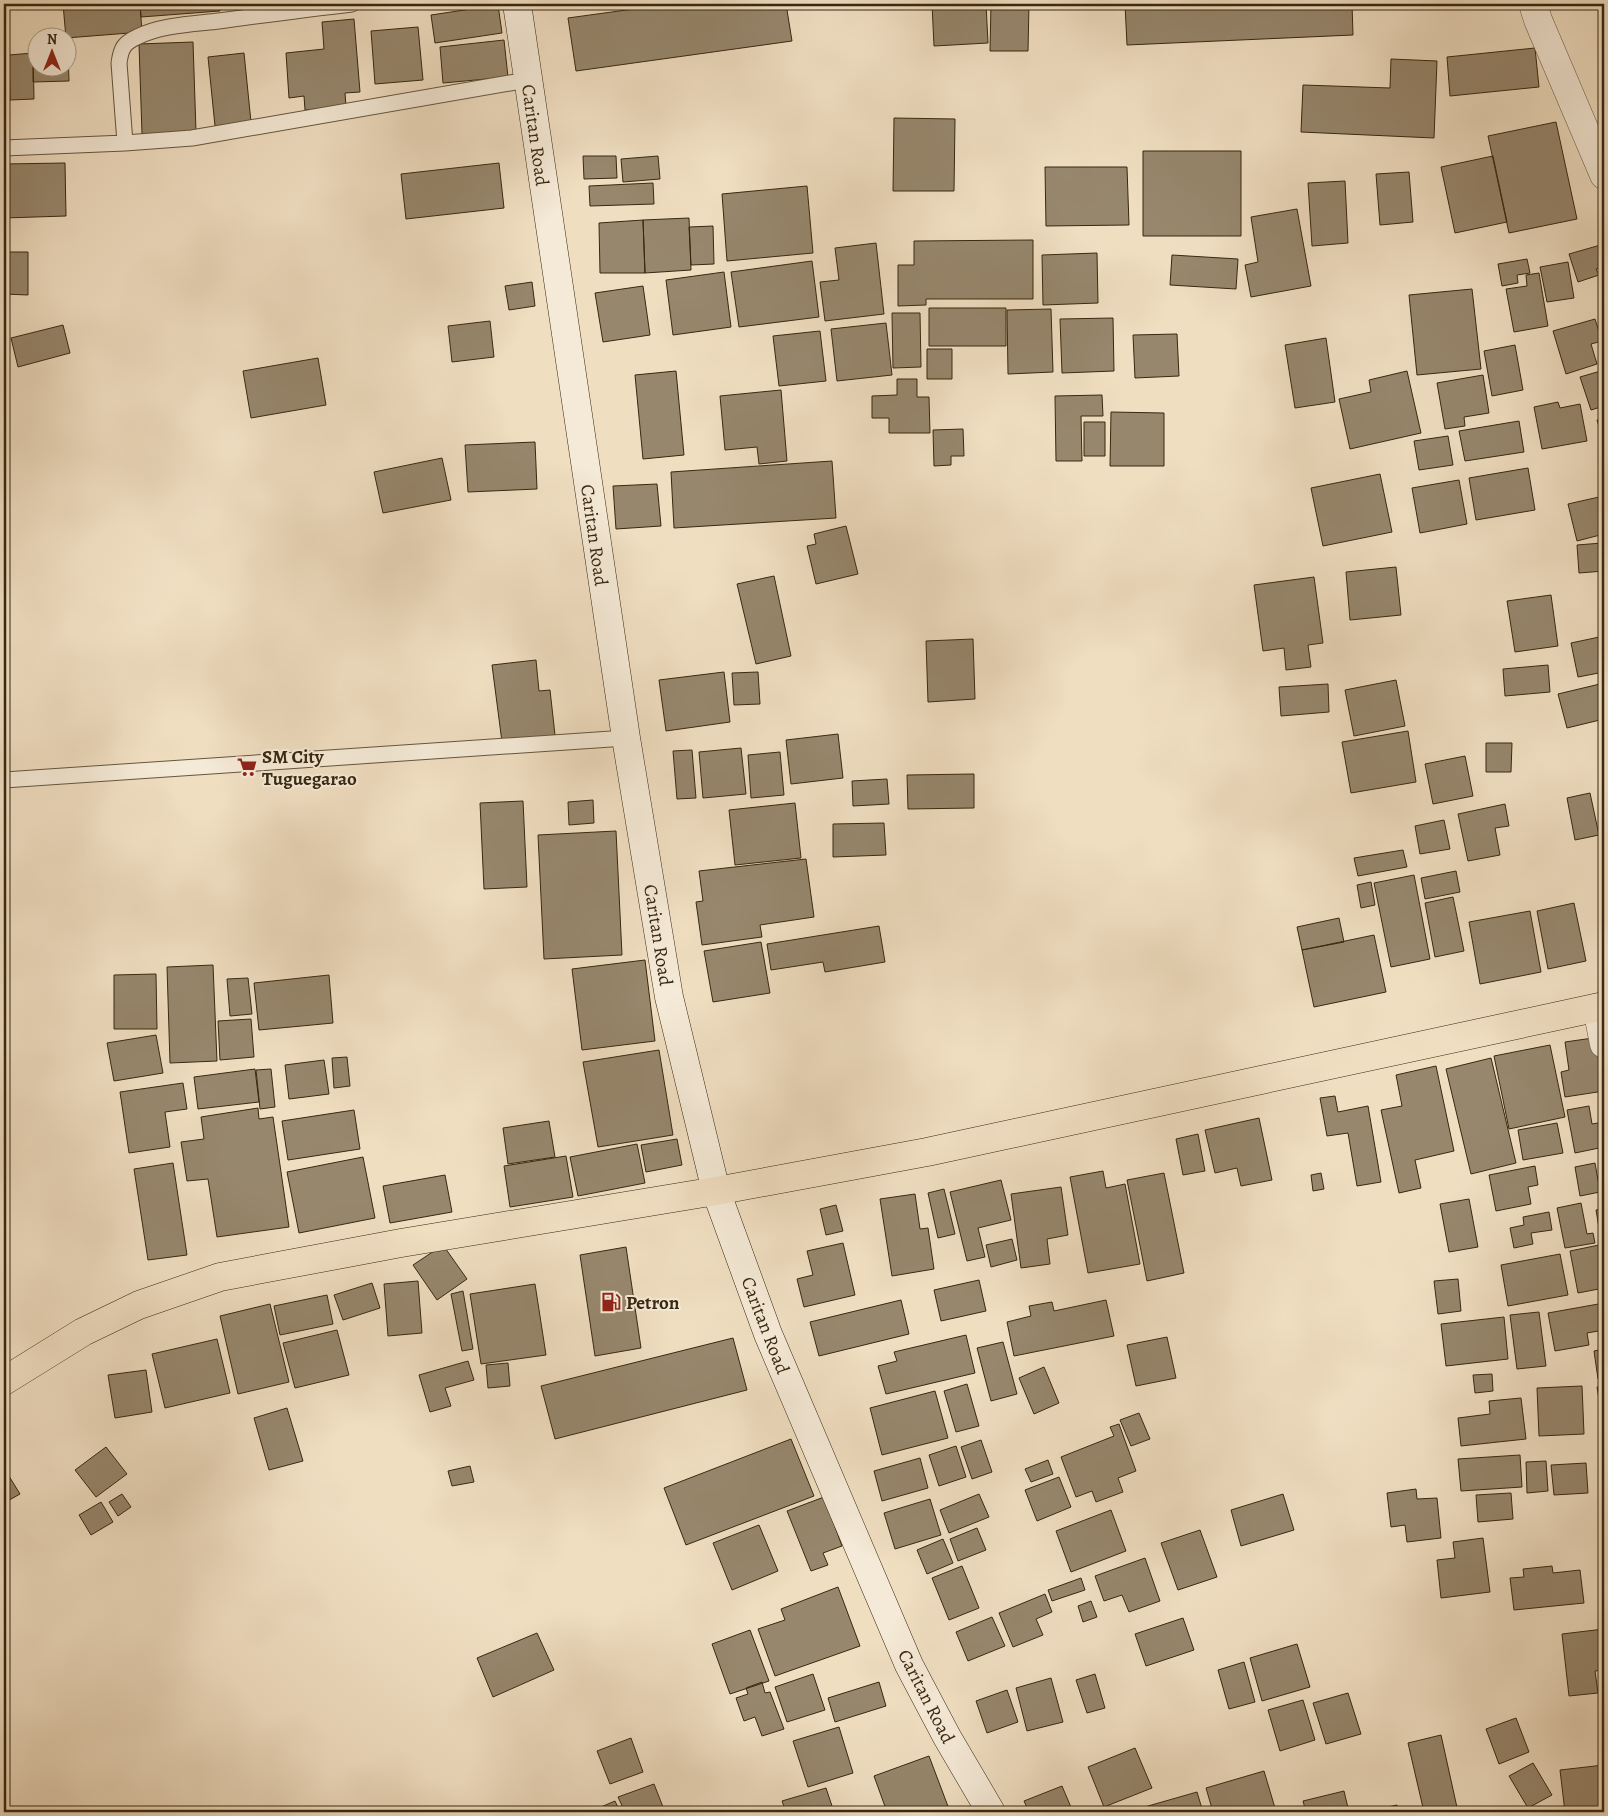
<svg xmlns="http://www.w3.org/2000/svg" width="1608" height="1816" viewBox="0 0 1608 1816" font-family="Alegreya,serif">
<style>
.building{fill:#97876d;stroke:#372811}
.lines{fill:none;stroke-linecap:round;stroke-linejoin:round}
.service-casing{stroke:#65563d;stroke-width:17}
.minor-casing{stroke:#65563d;stroke-width:29}
.tertiary-casing{stroke:#65563d;stroke-width:29}
.secondary-casing{stroke:#372811;stroke-width:29}
.trunk-casing{stroke:#372811;stroke-width:29}
.service{stroke:#f5ead7;stroke-width:15}
.minor{stroke:#f5ead7;stroke-width:28}
.tertiary{stroke:#f5ead7;stroke-width:28}
.secondary{stroke:#f5ead7;stroke-width:28}
.trunk{stroke:#f0dec1;stroke-width:28}
.labels{text-anchor:middle;stroke-width:4;stroke-linejoin:round;paint-order:stroke}
.street-label{font-size:19px;fill:#372811;stroke:#f5ead7}
.poi-label{font-size:19px;font-weight:bold;fill:#372811;stroke:#f5ead7;text-anchor:start}
</style>
<rect width="100%" height="100%" fill="#f0dec1"/>
<filter id="stains"><feTurbulence type="fractalNoise" baseFrequency=".004" numOctaves="4"/><feColorMatrix values="0 0 0 0 .2 0 0 0 0 .09 0 0 0 0 .02 0 0 0 .5 -.17"/></filter>
<radialGradient id="worn" r=".72"><stop offset=".6" stop-color="#630" stop-opacity="0"/><stop offset="1" stop-color="#630" stop-opacity=".3"/></radialGradient>
<path class="building" d="M63,4h77l2,28 -76,6z
M140,4h80v7l-79,6z
M670,4h116l6,37 -216,30 -8,-53z
M932,4h54l2,39 -54,3z
M991,4h38l-1,47h-38z
M1125,4h227l1,31 -226,10z
M498,5l4,28 -67,10 -4,-28z
M354,19l6,73 -15,1 1,14 -41,3 -1,-14 -15,2 -3,-45 38,-4 -2,-27z
M418,27l5,53 -48,4 -4,-53z
M504,40l4,37 -65,6 -3,-36z
M193,42l3,90 -54,2 -3,-90z
M1535,48l4,39 -89,9 -3,-39z
M68,52l1,29 -36,1v-29h5v15h30z
M33,53l1,46 -24,1 -1,-45z
M244,53l7,69 -36,4 -7,-69z
M1391,59l46,2 -3,77 -133,-6 2,-47 87,3z
M894,118l61,1 -1,72h-61z
M1556,122l21,97 -68,14 -21,-97z
M1143,151h98v85h-98z
M583,156h33l1,22 -33,1z
M658,156l2,23 -37,3 -2,-23z
M1493,156l14,66 -52,11 -14,-66z
M65,163l1,53 -62,2v-54z
M499,163l5,45 -98,11 -5,-45z
M1045,167h82l2,58 -83,1z
M1409,172l4,50 -33,3 -4,-51z
M1345,181l3,62 -36,3 -4,-63z
M653,183l1,21 -64,2 -1,-20z
M807,186l6,67 -86,8 -5,-67z
M1297,209l14,77 -60,11 -6,-32 13,-3 -7,-45z
M689,218l2,52 -46,3 -2,-53z
M643,220l2,53h-45l-1,-50z
M713,226l1,38 -23,1 -2,-38z
M1033,240v59h-107v6l-28,1v-41h16v-24z
M876,243l8,71 -59,7 -5,-39 19,-2 -4,-32z
M1604,244v22l-8,3 3,6 -21,7 -9,-28z
M4,252h24v43l-24,-1z
M1097,253l1,50 -55,2 -1,-50z
M1172,255l66,4 -2,30 -66,-4z
M1527,259l3,14 -13,2 1,8 -16,3 -4,-22z
M812,261l7,56 -80,10 -8,-55z
M1568,262l6,36 -27,4 -7,-35z
M724,272l7,55 -58,8 -7,-55z
M1539,273l9,53 -34,6 -8,-43 21,-3 -1,-11z
M532,282l3,24 -26,4 -4,-24z
M643,286l7,49 -47,7 -8,-49z
M1472,289l9,80 -64,6 -8,-80z
M929,308h77v38h-77z
M1051,309l2,63 -45,2 -1,-64z
M892,313h28l1,54 -28,1z
M1113,318l1,53 -52,2 -2,-54z
M1595,319l7,22 -11,3 6,20 -31,10 -13,-43z
M490,321l4,36 -42,5 -4,-36z
M886,323l6,52 -55,6 -6,-52z
M63,325l7,28 -52,14 -7,-29z
M820,331l6,50 -47,5 -6,-50z
M1177,334l2,42 -44,2 -2,-43z
M1326,338l9,64 -40,6 -10,-63z
M1515,345l8,45 -31,6 -8,-45z
M927,349h25v30h-25z
M318,358l8,47 -75,13 -8,-47z
M1604,370v36l-13,4 -11,-33z
M676,371l8,84 -41,4 -8,-84z
M1407,371l14,62 -71,16 -11,-50 32,-7 -2,-12z
M1483,375l6,38 -25,4 1,9 -20,3 -8,-46z
M897,379h20v18h12l1,36h-41v-15h-17v-22l25,-1z
M781,390l6,71 -28,3 -2,-17 -32,3 -5,-54z
M1102,395l1,21h-22l1,45h-26l-1,-65z
M1558,402l2,6 20,-4 7,37 -45,8 -8,-42z
M1111,412l53,1v53h-54z
M1604,418v26l-7,-24z
M1519,421l5,31 -59,9 -6,-30z
M1084,422h21v34h-21z
M963,429l1,27h-13v9l-17,1 -1,-36z
M1448,436l5,29 -34,5 -5,-29z
M535,442l2,47 -69,3 -3,-47z
M442,458l9,42 -68,13 -9,-41z
M832,461l4,57 -162,10 -3,-56z
M1528,468l7,42 -59,10 -7,-42z
M1380,474l12,58 -69,14 -12,-58z
M1459,480l8,44 -47,9 -8,-45z
M657,484l4,42 -45,3 -3,-43z
M1599,497l5,22v15l-27,7 -9,-37z
M846,526l12,48 -42,10 -9,-38 9,-2 -2,-10z
M1602,543l2,28 -25,2 -2,-28z
M1396,567l5,48 -51,5 -4,-48z
M774,576l17,80 -35,8 -19,-80z
M1314,577l9,66 -15,2 3,22 -25,3 -2,-22 -21,3 -9,-66z
M1551,595l7,51 -43,6 -8,-51z
M1604,636v36l-26,5 -7,-34z
M973,639l2,60 -47,3 -2,-61z
M536,660l3,31 11,-1 5,45 -53,7 -10,-77z
M1548,665l2,27 -45,4 -2,-27z
M724,672l6,50 -64,9 -7,-51z
M758,672l2,32 -26,1 -2,-32z
M1396,680l9,46 -51,10 -9,-46z
M1604,683v36l-37,9 -9,-34z
M1328,684l1,28 -48,4 -2,-29z
M1408,731l8,51 -65,11 -9,-51z
M838,734l5,44 -52,6 -5,-44z
M1486,743h26l-1,29h-25z
M741,748l5,46 -43,4 -4,-46z
M692,750l4,48 -19,1 -4,-48z
M780,752l4,43 -33,3 -3,-43z
M1465,756l8,40 -40,8 -8,-40z
M974,774v34l-66,1 -1,-34z
M887,779l2,25 -36,2 -1,-25z
M1590,793l9,42 -24,5 -8,-42z
M593,800l1,23 -25,2 -1,-23z
M523,801l4,86 -43,2 -4,-86z
M795,803l6,55 -66,7 -6,-55z
M1505,804l4,22 -14,2 5,27 -32,6 -10,-47z
M1444,820l6,29 -30,5 -5,-28z
M884,823l2,32 -53,2v-33z
M616,831l6,124 -78,4 -6,-124z
M1403,850l4,17 -49,9 -4,-18z
M806,859l8,58 -54,8 2,12 -60,8 -6,-43 7,-1 -4,-30z
M1456,871l4,21 -35,7 -4,-21z
M1414,875l16,84 -39,8 -17,-84z
M1371,882l4,23 -14,3 -4,-23z
M1453,897l11,54 -29,6 -10,-54z
M1574,903l12,58 -38,8 -11,-58z
M1530,911l11,61 -61,12 -11,-62z
M1339,918l5,24 -42,8 -5,-23z
M879,926l6,36 -60,10 -2,-10 -52,8 -4,-26z
M1374,935l12,57 -72,15 -12,-57z
M761,942l9,51 -57,9 -9,-51z
M645,960l10,81 -73,9 -10,-81z
M213,965l4,96 -47,2 -3,-96z
M156,974l1,55h-43v-54z
M329,975l4,48 -74,7 -5,-47z
M248,978l4,36 -22,2 -3,-37z
M251,1019l3,38 -34,3 -2,-39z
M156,1035l7,38 -49,8 -7,-38z
M1600,1037l4,26v28l-39,6 -4,-25 8,-2 -4,-28z
M1550,1045l15,72 -56,12 -15,-73z
M659,1050l14,85 -75,12 -15,-85z
M347,1057l3,29 -16,2 -2,-30z
M1491,1058l25,105 -45,11 -25,-105z
M324,1060l5,34 -40,5 -4,-34z
M1436,1066l18,85 -39,9 6,28 -22,5 -18,-83 21,-4 -6,-31z
M255,1069l4,33 -61,7 -4,-32z
M271,1069l4,38 -15,2 -4,-39z
M183,1083l4,26 -22,3 5,35 -41,6 -9,-61z
M1335,1096l3,16 30,-6 13,76 -24,4 -9,-53 -21,3 -7,-38z
M1589,1106l3,18 12,-2v25l-29,6 -8,-43z
M258,1108l1,11 14,-2 16,110 -72,10 -9,-58 -21,2 -6,-39 23,-3 -3,-22z
M354,1110l6,39 -72,11 -6,-39z
M1259,1118l13,62 -31,6 -4,-18 -22,5 -10,-43z
M549,1121l6,36 -47,7 -5,-36z
M1557,1123l6,30 -40,7 -5,-30z
M1198,1134l7,37 -22,4 -7,-36z
M677,1139l5,26 -36,7 -5,-27z
M637,1144l8,39 -67,13 -8,-39z
M566,1156l7,41 -63,10 -6,-41z
M363,1157l12,61 -76,15 -12,-61z
M1604,1162v29l-5,-28z
M173,1163l14,92 -39,5 -14,-91z
M1595,1163l5,29 -20,4 -5,-29z
M1535,1166l3,19 -10,2 3,17 -35,7 -7,-36z
M1103,1171l3,17 19,-4 15,80 -52,9 -18,-96z
M1164,1173l20,100 -37,8 -20,-101z
M1321,1173l3,16 -11,2 -2,-16z
M445,1175l7,37 -62,11 -7,-37z
M1001,1180l10,40 -33,8 7,29 -18,4 -17,-69z
M1061,1187l7,48 -21,4 3,25 -29,4 -10,-74z
M944,1189l11,45 -17,4 -10,-45z
M915,1194l5,35 8,-1 6,41 -42,7 -12,-77z
M1469,1199l9,48 -29,5 -9,-48z
M1581,1203l6,31 6,-1 2,10 -30,5 -8,-40z
M836,1205l7,26 -17,4 -6,-26z
M1604,1208v32h-3l-5,-30z
M1549,1212l3,18 -21,3 2,11 -19,4 -4,-20 14,-3 -1,-8z
M1012,1239l5,21 -26,7 -5,-22z
M843,1243l12,52 -51,12 -7,-28 16,-4 -6,-24z
M1604,1244v44l-26,5 -8,-42z
M443,1245l24,34 -30,21 -24,-35z
M626,1247l15,101 -46,8 -15,-101z
M1560,1254l8,41 -60,11 -7,-41z
M1458,1279l3,32 -23,3 -4,-33z
M979,1280l7,31 -45,10 -7,-31z
M418,1281l4,52 -34,3 -4,-52z
M372,1283l8,25 -37,12 -9,-25z
M535,1284l11,71 -65,9 -11,-70z
M463,1291l10,58 -11,2 -11,-57z
M327,1295l6,29 -53,11 -6,-29z
M901,1300l8,34 -90,22 -9,-34z
M1106,1300l8,36 -100,20 -7,-34 24,-6 -2,-10 23,-4 2,9z
M1604,1303v27l-17,3 2,12 -34,6 -7,-38z
M270,1304l19,78 -51,12 -18,-78z
M1539,1312l7,54 -29,3 -7,-54z
M1504,1317l4,42 -62,7 -5,-42z
M337,1330l12,45 -54,13 -12,-45z
M966,1335l9,38 -89,21 -8,-28 19,-5 -3,-9z
M1167,1337l9,41 -40,8 -9,-41z
M733,1338l14,52 -192,49 -14,-53z
M217,1339l13,54 -65,15 -13,-54z
M1003,1342l14,52 -26,7 -14,-53z
M1604,1349v29l-6,1 -4,-28z
M468,1361l6,19 -29,8 6,18 -21,6 -11,-37z
M508,1363l2,23 -22,2 -2,-23z
M1044,1367l15,36 -25,11 -15,-36z
M146,1370l6,42 -37,6 -7,-43z
M1492,1374l1,17 -18,2 -2,-18z
M967,1384l12,42 -23,6 -12,-41z
M1582,1386l2,48 -45,2 -2,-48z
M1604,1386v44l-7,-43z
M935,1391l13,47 -66,17 -12,-47z
M1521,1398l5,41 -65,7 -3,-28 32,-4 -1,-13z
M287,1408l16,53 -34,9 -15,-52z
M1139,1413l11,26 -19,7 -11,-26z
M1119,1424l17,47 -18,7 5,14 -27,10 -4,-11 -16,6 -15,-40 53,-21 -4,-9z
M791,1439l23,57 -128,49 -22,-57z
M981,1440l11,32 -20,7 -11,-32z
M956,1446l10,31 -27,9 -10,-31z
M106,1447l21,27 -31,23 -21,-27z
M1520,1455l2,32 -61,4 -3,-32z
M920,1458l8,30 -46,13 -8,-30z
M1048,1460l5,14 -22,8 -6,-13z
M1546,1461l2,30 -21,2 -1,-31z
M1586,1463l2,30 -34,2 -3,-30z
M470,1466l4,16 -22,4 -4,-15z
M4,1468l16,26 -16,9z
M1604,1473v18h-2l-3,-17z
M1059,1477l12,30 -34,14 -12,-31z
M1416,1489l1,10 20,-1 4,40 -34,4 -2,-17 -14,2 -4,-34z
M1511,1493l2,26 -35,3 -2,-27z
M122,1494l9,13 -13,9 -9,-14z
M979,1494l10,23 -40,16 -9,-23z
M1283,1494l11,36 -53,16 -10,-36z
M824,1497l18,49 -19,7 5,12 -17,6 -24,-60z
M930,1499l11,36 -46,14 -11,-36z
M101,1502l12,20 -22,13 -12,-20z
M1111,1510l15,41 -55,21 -15,-41z
M759,1525l19,46 -46,19 -19,-47z
M977,1528l9,22 -28,11 -8,-22z
M1200,1530l17,47 -39,13 -17,-47z
M1483,1538l7,54 -49,6 -4,-38 18,-2 -2,-16z
M943,1539l10,24 -26,11 -10,-24z
M1145,1558l15,43 -31,11 -7,-17 -18,6 -9,-25z
M962,1566l17,42 -30,12 -17,-42z
M1552,1566l1,7 27,-3 4,33 -70,7 -4,-32 14,-1 -1,-8z
M1081,1578l4,12 -33,11 -4,-11z
M838,1587l22,59 -85,30 -17,-47 27,-9 -4,-11z
M1045,1594l7,18 -16,7 7,16 -30,12 -14,-34z
M1091,1601l6,16 -14,5 -5,-16z
M992,1617l13,29 -37,15 -12,-29z
M1183,1618l11,32 -48,16 -11,-32z
M1604,1629v41l-9,1 3,22 -29,3 -7,-62z
M750,1630l19,51 -39,13 -18,-50z
M537,1633l17,37 -61,27 -16,-39z
M1297,1644l13,43 -48,14 -12,-43z
M1244,1662l11,40 -26,7 -11,-39z
M813,1674l12,36 -38,12 -12,-35z
M1095,1674l10,34 -18,5 -11,-33z
M1051,1678l12,44 -36,9 -11,-43z
M762,1682l3,11 5,-1 14,37 -22,7 -7,-19 -11,4 -8,-23 12,-4 -2,-6z
M879,1682l7,24 -51,16 -7,-24z
M1007,1690l11,32 -31,11 -11,-32z
M1348,1693l13,41 -35,10 -13,-41z
M1303,1700l12,40 -35,11 -12,-41z
M1516,1718l13,34 -30,12 -13,-35z
M839,1727l14,46 -45,14 -15,-46z
M1441,1735l17,77h-34l-16,-69z
M631,1738l12,34 -33,12 -13,-33z
M1135,1748l17,40 -48,19 -16,-40z
M929,1756l20,53 -10,3h-52l-13,-36z
M1533,1763l19,32 -24,13 -19,-32z
M1604,1765v44l-39,3 -5,-42z
M1264,1771l11,37 -15,4h-47l-7,-24z
M654,1784l11,28h-40l-7,-15z
M1062,1786l11,26h-44l-5,-11z
M826,1788l8,24h-48l-4,-11z
M1344,1791l5,21h-43l-3,-11z
M1197,1792l6,20h-76z
M615,1801l5,11h-31z
M1397,1805l2,7h-34z"/>
<g class="lines">
<defs>
<path id="service" d="M125,143l-6,-80c2,-15 5,-20 18,-26 24,-12 56,-13 82,-16 44,-6 89,-12 133,-17
M4,148l121,-5 67,-5 335,-58
M4,780l622,-42"/>
<path id="minor" d="M1597,1008l7,36"/>
<path id="tertiary" d="M1533,4l5,16 66,155"/>
<path id="secondary" d="M517,4l109,734 43,259 47,194 52,143 141,331 38,72 44,75"/>
<path id="trunk" d="M4,1381l79,-49 56,-27 81,-28 181,-34 315,-52 211,-39 677,-146"/>
</defs>
<use href="#service" class="service-casing"/>
<use href="#minor" class="minor-casing"/>
<use href="#tertiary" class="tertiary-casing"/>
<use href="#secondary" class="secondary-casing"/>
<use href="#trunk" class="trunk-casing"/>
<use href="#service" class="service"/>
<use href="#minor" class="minor"/>
<use href="#tertiary" class="tertiary"/>
<use href="#secondary" class="secondary"/>
<use href="#trunk" class="trunk"/>
</g>
<defs>
<symbol id="supermarket-bare" viewBox="-9 -9 18 18"><path d="M-6-5.5h2.5l.6 2H6L4.5 2H-2.5L-4.4-4H-6ZM-1.5 3.2a1.3 1.3 0 1 0 .1 0ZM3 3.2a1.3 1.3 0 1 0 .1 0Z" fill="#8f2418" stroke="#f5ead7" stroke-width="2.5" paint-order="stroke"/></symbol>
<symbol id="fuel-bare" viewBox="-9 -9 18 18"><path d="M-5.5-6h7V0h2V4h1.3V-2.5L3-4.5l.8-.8L6-3V5H2.5V1h-1V6h-7ZM-4.2-4.7v3.2H.2V-4.7Z" fill="#8f2418" stroke="#f5ead7" stroke-width="2.5" paint-order="stroke"/></symbol>
</defs>
<g fill-rule="evenodd">
<use href="#supermarket-bare" x="233" y="753" width="28" height="28"/>
<use href="#fuel-bare" x="597" y="1288" width="28" height="28"/>
</g>
<g class="labels">
<g class="street-label">
<text transform="translate(536 135) rotate(82)" y="7">Caritan Road</text>
<text transform="translate(595 535) rotate(82)" y="7">Caritan Road</text>
<text transform="translate(659 935) rotate(81)" y="7">Caritan Road</text>
<text transform="translate(766 1325) rotate(69)" y="7">Caritan Road</text>
<text transform="translate(927 1696) rotate(63)" y="7">Caritan Road</text>
</g>
<g class="poi-label">
<text x="262" y="763">SM City<tspan x="262" dy="22">Tuguegarao</tspan></text>
<text x="626" y="1309">Petron</text>
</g>
</g>
<rect width="1608" height="1816" fill="none" stroke="#f0dec1" stroke-width="20"/>
<rect x="5" y="5" width="1598" height="1806" fill="none" stroke="#372811" stroke-width="2.5"/>
<rect x="10" y="10" width="1588" height="1796" fill="none" stroke="#372811"/>
<g transform="translate(52 52)"><circle r="24" fill="#f5ead7" stroke="#a99c88"/>
<path d="M0-4L9 19L0 12L-9 19Z" fill="#8f2418"/>
<text y="-8" font-size="14" font-weight="bold" text-anchor="middle" fill="#372811">N</text>
</g>
<rect width="100%" height="100%" filter="url(#stains)"/>
<rect width="100%" height="100%" fill="url(#worn)"/>
</svg>
